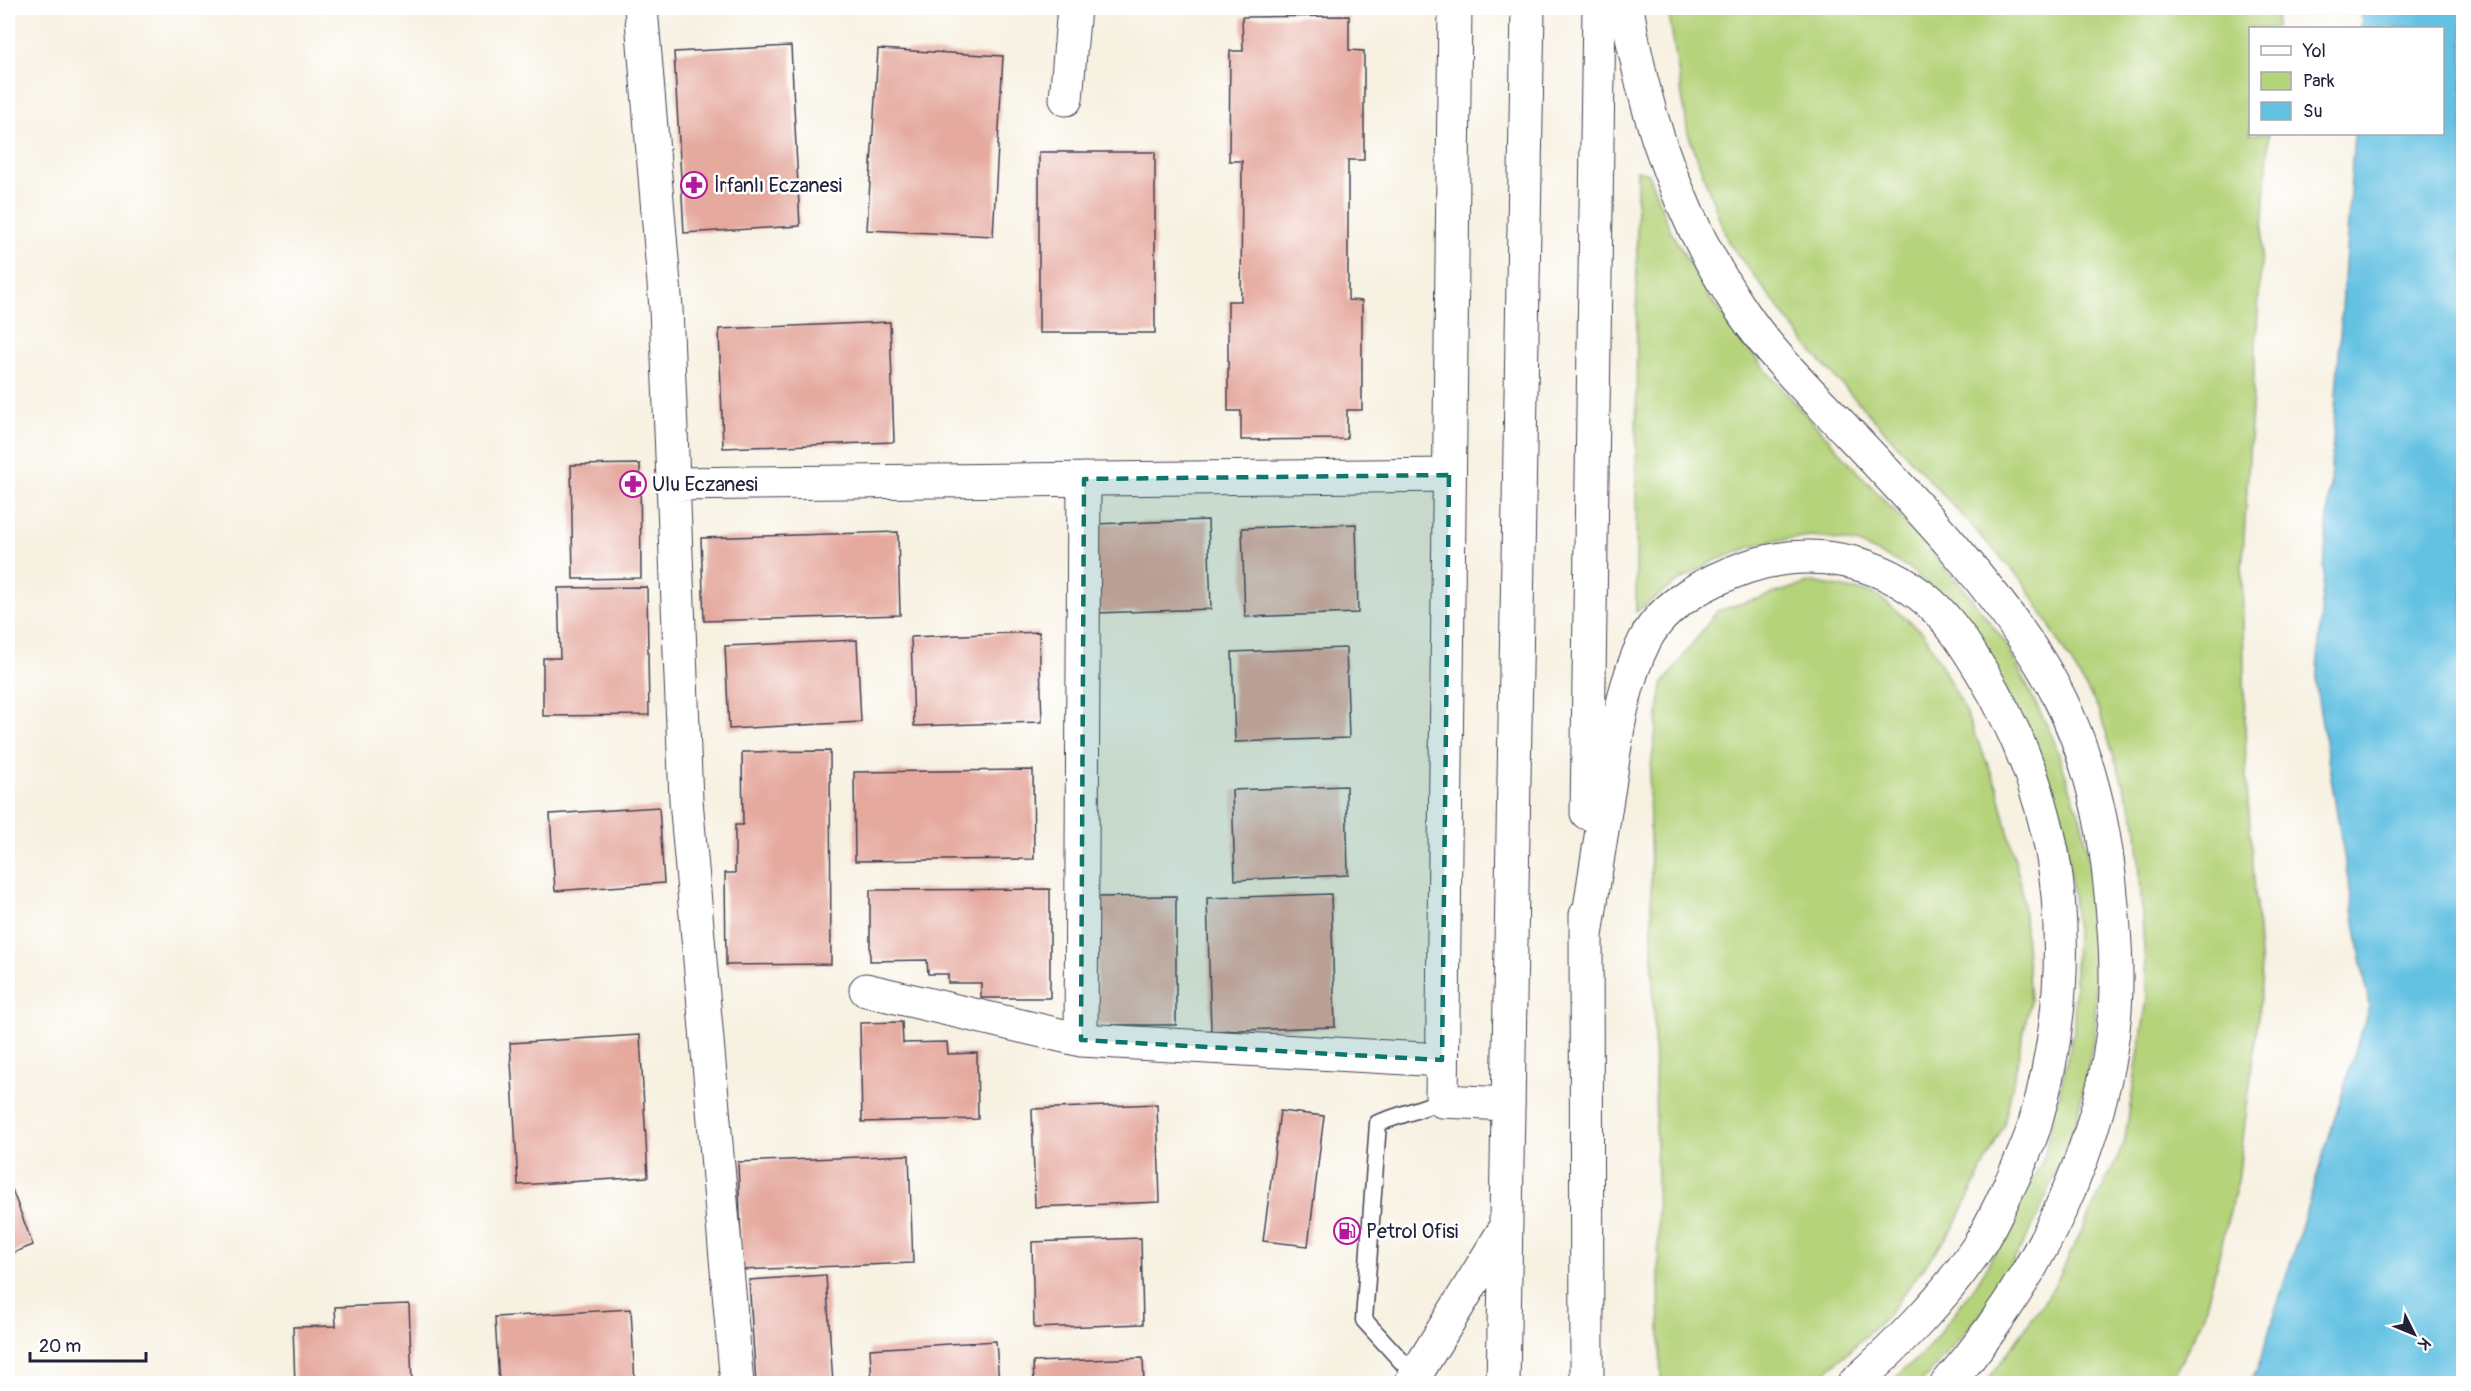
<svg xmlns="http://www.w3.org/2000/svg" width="2471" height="1391" viewBox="0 0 2471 1391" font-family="Pangolin,sans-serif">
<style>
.green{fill:#b5d37a;stroke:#6c7a5a;stroke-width:1.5}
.water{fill:#63c1e2;stroke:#42728e;stroke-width:1.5}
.building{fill:#e5a99e}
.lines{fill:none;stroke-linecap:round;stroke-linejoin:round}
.lane-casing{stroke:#424154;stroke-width:19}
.street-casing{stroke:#424154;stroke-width:35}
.secondary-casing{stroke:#424154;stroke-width:35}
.highway-casing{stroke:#424154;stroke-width:35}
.lane{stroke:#fff;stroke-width:16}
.street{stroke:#fff;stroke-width:33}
.secondary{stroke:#fff;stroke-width:33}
.highway{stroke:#fff;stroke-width:33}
.marked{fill:#0f766e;fill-opacity:0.2;stroke:#0f766e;stroke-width:4.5;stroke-dasharray:12 8;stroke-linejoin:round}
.labels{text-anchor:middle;stroke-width:5;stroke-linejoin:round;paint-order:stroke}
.poi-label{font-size:20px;fill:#22223b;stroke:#fff;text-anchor:start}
</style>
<rect width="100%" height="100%" fill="#fff"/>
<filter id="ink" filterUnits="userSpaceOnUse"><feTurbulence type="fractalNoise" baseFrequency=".0167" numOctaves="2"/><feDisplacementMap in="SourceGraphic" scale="12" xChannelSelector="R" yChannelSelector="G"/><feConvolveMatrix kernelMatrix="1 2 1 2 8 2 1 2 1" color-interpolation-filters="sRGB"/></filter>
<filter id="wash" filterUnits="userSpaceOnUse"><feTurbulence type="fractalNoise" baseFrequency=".008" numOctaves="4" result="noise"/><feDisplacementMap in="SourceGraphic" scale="24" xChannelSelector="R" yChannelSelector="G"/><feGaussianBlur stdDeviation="1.35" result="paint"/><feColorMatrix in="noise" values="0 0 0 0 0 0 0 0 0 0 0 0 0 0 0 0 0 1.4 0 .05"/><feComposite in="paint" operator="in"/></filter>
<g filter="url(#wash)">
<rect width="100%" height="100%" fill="#f7f1e1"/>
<path class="green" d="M1668,8h609l-1,20h-26v106h19l-27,435 4,206 16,209 -24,196 -35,138 -33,65h-184l67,-94 71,-145 23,-144 -10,-174 -39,-118 -73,-124 -212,-231 -85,-111 -40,-109z
M1637,170l11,3 23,59 38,65 58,75 148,162 51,57 39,51 48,96 30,88 14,95 -2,111 -20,96 -39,92 -45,82 -70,81h-33l37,-31 55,-73 63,-119 31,-130 2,-105 -11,-98 -28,-81 -88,-143 -41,-36 -51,-24 -46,-7 -49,7 -48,18 -40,23 -38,28z
M1812,582l63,12 49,39 36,67 37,86 25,103 8,113 -26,123 -50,102 -67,89 -73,67h-153l-12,-601 13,-97 55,-74z"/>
<path class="water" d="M2362,8h101v1375h-215l9,-12 112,-365 -53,-319 38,-553h88v-106h-81z"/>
<g id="blocks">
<path class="building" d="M1349,16v34l15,1v109h-16v140l14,1v109h-15v29l-106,1v-29h-13v-110h13l1,-140h-13l1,-110h13l-1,-34z
M791,46l9,180 -116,7 -10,-181z
M878,49l125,7 -10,180 -126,-6z
M1039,152h116v181h-116z
M890,322l4,120 -171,6 -4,-119z
M640,464l1,114 -68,1 -2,-114z
M1208,520l3,89 -114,4 -3,-89z
M1356,524l2,89 -113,4 -3,-89z
M898,532l2,83 -196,6 -3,-83z
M647,587l2,128 -106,1v-58h17l-2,-70z
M1039,632l3,90 -128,4 -3,-89z
M857,640l4,82 -132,7 -4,-83z
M1346,648l3,90 -114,4 -3,-90z
M830,751l1,213 -105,1 -1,-92h10v-48h8l-1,-73z
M1033,770l1,89 -179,2 -1,-89z
M1346,786l2,89 -113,5 -3,-90z
M659,807l5,76 -109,8 -5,-77z
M1050,889v109h-69v-15h-33v-9h-20l-1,-14 -57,1v-71z
M1331,894l4,133 -124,4 -4,-133z
M1176,896v129h-79l-1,-128z
M902,1022l1,21 44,-1 1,12 29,-1 1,66 -116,3 -2,-99z
M640,1035l8,142 -130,8 -8,-142z
M1157,1104l3,98 -125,5 -3,-98z
M1280,1111l44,5 -16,130 -45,-5z
M909,1155l4,108 -171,7 -4,-108z
M8,1179l25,66 -25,10z
M1141,1238l2,86 -109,4 -2,-86z
M826,1275l7,109h-77l-7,-104z
M409,1304l3,80h-117l-2,-57 43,-1 -1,-19z
M631,1309l4,75h-136l-4,-67z
M996,1341l3,43h-127l-2,-35z
M1143,1358l1,26h-110l-1,-22z"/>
</g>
</g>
<g filter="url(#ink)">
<use href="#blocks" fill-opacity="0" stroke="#424154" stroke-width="1.5"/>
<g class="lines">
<defs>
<path id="lane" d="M1415,1376l-51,-56 14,-197 64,-22"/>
<path id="street" d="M641,8l25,300 20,492 51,584
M1066,99l8,-91
M1084,479l-3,561 361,20
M673,484l776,-9
M866,990l215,50"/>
<path id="secondary" d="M1455,8l-13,1093 66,3"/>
<path id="highway" d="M1627,8c17,108 54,214 117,306 29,43 68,80 104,118 68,72 138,145 191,229 42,67 63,144 71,223 4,41 8,84 5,126 -10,134 -80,274 -168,374
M1587,813l12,-805
M1586,915l1,469
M1586,936c7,-50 15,-100 23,-150 7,-48 13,-101 36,-146 19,-37 64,-60 102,-73 64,-21 133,-8 183,36 21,19 36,43 50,66 42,68 71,147 78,227 7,77 -2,157 -24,231 -5,17 -13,33 -20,49 -12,25 -23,51 -38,74 -34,50 -77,93 -122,134
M1410,1384l95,-155
M1503,1384l25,-1376"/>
</defs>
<use href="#lane" class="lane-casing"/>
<use href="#street" class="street-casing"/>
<use href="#secondary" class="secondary-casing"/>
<use href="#highway" class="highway-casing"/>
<use href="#lane" class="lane"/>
<use href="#street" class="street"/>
<use href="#secondary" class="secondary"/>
<use href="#highway" class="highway"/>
</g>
</g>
<path class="marked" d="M1449,475l-7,585 -361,-20 3,-561z"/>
<defs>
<symbol id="pharmacy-ring" viewBox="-11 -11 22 22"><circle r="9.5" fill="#fff" stroke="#b5179e" stroke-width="1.5"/><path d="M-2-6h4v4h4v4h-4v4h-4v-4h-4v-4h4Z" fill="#b5179e"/></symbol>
<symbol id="fuel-ring" viewBox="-11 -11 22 22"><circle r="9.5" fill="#fff" stroke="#b5179e" stroke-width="1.5"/><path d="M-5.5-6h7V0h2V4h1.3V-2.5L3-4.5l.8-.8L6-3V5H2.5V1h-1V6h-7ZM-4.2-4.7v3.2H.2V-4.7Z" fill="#b5179e"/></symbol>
</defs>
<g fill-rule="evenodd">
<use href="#pharmacy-ring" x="679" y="170" width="30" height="30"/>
<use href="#pharmacy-ring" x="618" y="469" width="30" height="30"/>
<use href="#fuel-ring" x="1332" y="1216" width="30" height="30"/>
</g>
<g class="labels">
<g class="poi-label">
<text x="714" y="192">İrfanlı Eczanesi</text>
<text x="652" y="491">Ulu Eczanesi</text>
<text x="1366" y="1238">Petrol Ofisi</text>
</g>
</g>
<rect width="2471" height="1391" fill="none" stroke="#fff" stroke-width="30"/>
<rect x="2249" y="27" width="195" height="108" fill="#ffffff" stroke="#a7a7b1" stroke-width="1.5"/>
<rect x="2261" y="46" width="30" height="9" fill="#ffffff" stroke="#a7a7b1" stroke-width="1.5"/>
<text x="2303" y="57" font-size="18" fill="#22223b">Yol</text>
<rect x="2261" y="72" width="30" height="18" fill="#b5d37a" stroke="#a7a7b1" stroke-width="1.5"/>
<text x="2303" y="87" font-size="18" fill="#22223b">Park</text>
<rect x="2261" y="102" width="30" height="18" fill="#63c1e2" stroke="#a7a7b1" stroke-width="1.5"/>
<text x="2303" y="117" font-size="18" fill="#22223b">Su</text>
<g transform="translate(2414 1334) rotate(133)" stroke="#ffffff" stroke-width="4.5" paint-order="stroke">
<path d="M0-4.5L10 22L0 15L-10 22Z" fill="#22223b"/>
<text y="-9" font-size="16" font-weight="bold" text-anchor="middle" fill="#22223b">K</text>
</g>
<path d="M30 1352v9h116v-9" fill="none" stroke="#22223b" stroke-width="3"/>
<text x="39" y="1352" font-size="18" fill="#22223b" stroke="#ffffff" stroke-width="4.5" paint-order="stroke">20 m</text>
</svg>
